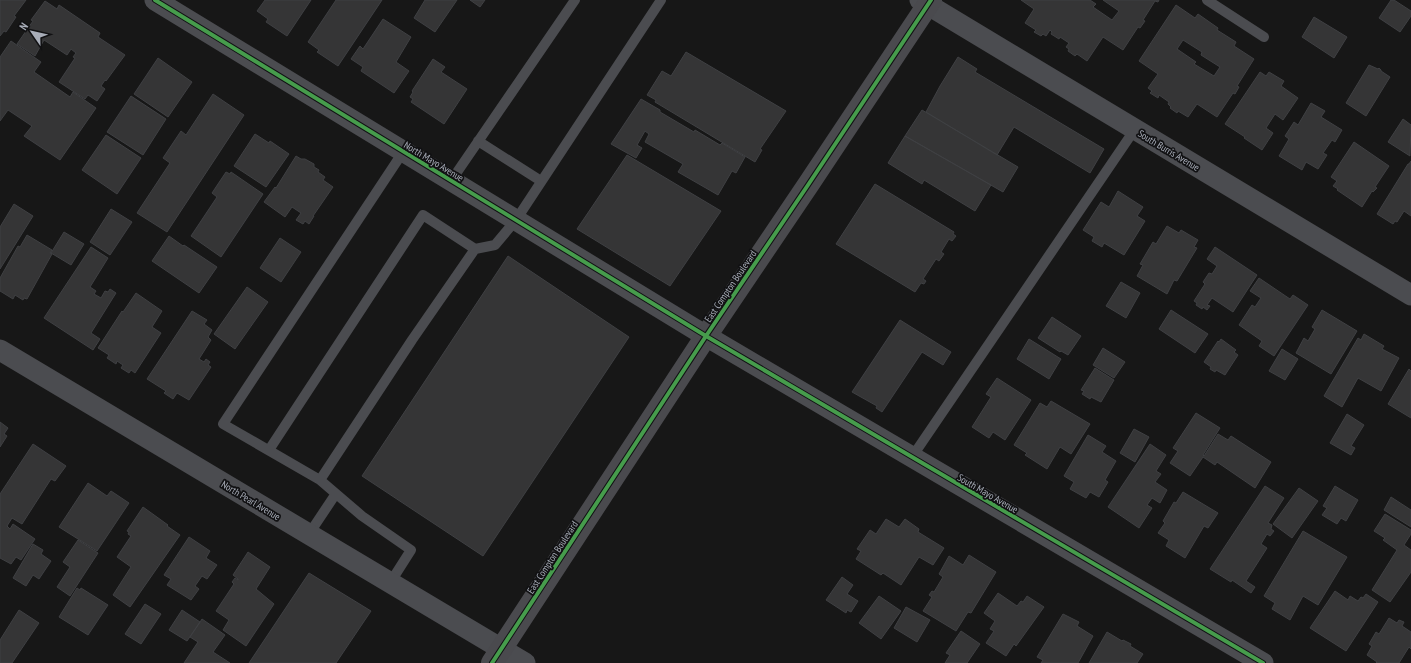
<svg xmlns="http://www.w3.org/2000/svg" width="1411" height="663" viewBox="0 0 1411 663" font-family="'PT Sans Narrow',sans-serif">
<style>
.building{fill:#353536;stroke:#3f4043;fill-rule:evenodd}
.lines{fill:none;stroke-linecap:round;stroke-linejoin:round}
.service{stroke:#4b4c50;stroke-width:10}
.minor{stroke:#4b4c50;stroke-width:21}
.secondary{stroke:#4a4a4e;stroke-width:22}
.cycleway-casing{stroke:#111113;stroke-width:6}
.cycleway{stroke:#469c4c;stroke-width:4}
.labels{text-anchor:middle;stroke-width:3.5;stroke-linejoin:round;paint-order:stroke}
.street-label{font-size:10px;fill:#a8adb8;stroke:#111113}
</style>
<rect width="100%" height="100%" fill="#171717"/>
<path class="building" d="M0,0h26l-12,16 2,1 -10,15 -2,-1 -4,5z
M265,0h46l-24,36 -21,-14 2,-3 -11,-8z
M336,0h46l-44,66 -21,-14 2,-2 -11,-8z
M425,0h32l-22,32 -21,-14z
M470,0h15l-5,7z
M1021,0h69l6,4 -3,3 19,13 7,-9 -16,-11h56l-1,2 -3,-1 -12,19 2,1 -5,7 -2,-1 -15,23 -20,-13 -16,24 -10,-7 -2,2 -7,-5 1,-2 -3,-2 3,-4 -9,-6 -1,2 -8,-5 1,-2 -2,-2 -4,6 -3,-2 -2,2 -7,-4 2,-2 -11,-7 9,-14z
M1391,0h3l17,11v5l-11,16 -21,-14z
M45,1l12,8 2,-4 41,28 -2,4 27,18 -19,26 -1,-1 -4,6 4,3 -8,12 -9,-6 -3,4 -26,-17 16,-24 -2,-1 3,-4 -5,-4 -4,6 -23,-15 -9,16 -18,-12 16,-23 -2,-1z
M1176,5l19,13 3,-4 20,14 -1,2 19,12 -2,4 20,13 -17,27 2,1 -4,7 -2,-1 -16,24 -20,-13 -9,13 -10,-6 -1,2 -7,-5 1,-1 -3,-3 1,-2 -10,-7 -1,3 -8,-5 2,-2 -4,-3 10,-14 -19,-13zM1183,40l19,12 -1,3 19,12 -6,9 -20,-12 2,-2 -19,-13z
M1314,17l33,20 -13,21 -32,-21z
M383,19l28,18 -15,25 13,9 -15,22 -33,-22 2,-4 -12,-8 9,-13 3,3z
M11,41l30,21 -7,10 36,25 3,-5 23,16 -36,52 -36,-24 8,-10 -24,-16 -8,11v-64z
M686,52l100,59 -26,38 2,1 -7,12 -100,-60 1,-2 -9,-5 15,-24 9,5z
M958,57l19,12 -2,3 129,77 -14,24 -76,-46 -17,28 -71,-43 14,-26z
M158,58l34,24 -24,35 -34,-23z
M433,59l12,8 -4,5 26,17 -23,35 -33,-22 2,-3 -3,-2 3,-5 -1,-1z
M1369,65l9,4 1,-1 2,2v1l9,6 -24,39 -20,-13z
M1260,72l6,4 3,-4 15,9 -3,5 17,12 -15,22 -8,-6 -9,14 7,5 -11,17 -18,-12 1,-1 -20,-13z
M213,94l31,21 -77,117 -30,-19 33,-50 -7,-5 18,-27 5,4z
M131,96l35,23 -23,36 -36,-23z
M641,99l19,11v2l34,20 1,-2 25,15 2,-2 23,14 -9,16 -4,-2 -14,24 -40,-23 5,-8 -38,-22 4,-8 -4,-3 -8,14 5,3 -6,10 -25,-14z
M1311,103l14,8 -4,6 21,13 -7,12 -3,-2 -9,13 4,2 -9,14 -12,-7 -4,8 -23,-14 10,-17 -4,-3 9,-14 4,3z
M922,110l96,57 -15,25 -98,-56z
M1403,119l8,6 -1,31 -22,-14z
M255,134l14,9 1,-2 19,13 -23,33 -32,-21z
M106,135l35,23 -24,36 -35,-24z
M905,136l86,49 -16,26 -51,-31 -2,4 -34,-21z
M1354,142l35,24 -14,21 2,1 -4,4 -1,-1 -10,16 -25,-17 1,-1 -5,-3 4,-5 -6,-4z
M627,155l94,56 -51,75 -93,-57z
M296,156l5,3h4l9,5v3l5,3 -1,2 7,5 -2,3 10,7 -20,29h1l-5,8 -4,-3 -2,3 -7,-4 5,-7 -9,-6 -7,10 -21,-15 11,-15 1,1z
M1411,161v55l-7,-5 -7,11 -2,-1 -2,3 -16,-10 31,-50h1z
M226,172l4,2 1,-2 32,22 -42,63 -30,-21 26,-39 -5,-4z
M875,184l79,48 -1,2 3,2 -4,5 -3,-2 -8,13 3,2 -5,7 -3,-2 -13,20 3,2 -2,3 -3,-1 -6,9 -79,-48z
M1118,191l25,16 -6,9 8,5 -21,34 -20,-12 -2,4 -10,-6 2,-4 -11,-7 18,-28 8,5z
M14,204l19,12 -33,53v-42z
M111,209l21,13 -22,33 -20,-13z
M1167,226l12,7 2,-3 17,10 -4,7 3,1 -20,33 -3,-1 -7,14 -30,-18 6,-11 -3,-1 13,-22 3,2z
M64,232l20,12 -13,21 -20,-12z
M27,235l25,15 -2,3 2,1 -25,45 -3,-1 -1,2 -8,-5 -2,4 -13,-8v-13l18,-32 2,1z
M169,236l14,10 1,-1 33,22 -18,26 -47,-32z
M280,238l21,14 -20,30 -21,-14z
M91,247l17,11 -18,29 6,4 -2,3 7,4 4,-7 3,1 2,-3 6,4 -25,40 9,6 -7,11 -49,-32z
M1215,247l42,28 -24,37 -21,-14 -5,7 3,1 -3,4 -4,-3 -1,2 -6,-4 1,-2 -3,-2 11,-17 -2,-2 6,-9 3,1 5,-8 -10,-7z
M508,256l121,81 -146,219 -121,-80z
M1259,278l31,21 3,-4 15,10 -34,51 -15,-10 3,-5 -23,-16 13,-20 3,2 6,-9 -11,-7z
M1121,282l19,11 -14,25 -20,-12z
M247,287l21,15 -33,47 -21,-15z
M136,293l26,18 -10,16 9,6 -26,40 -4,-3 -2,3 -8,-5 2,-3 -6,-4 -1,3 -9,-6 2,-3 -11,-7 24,-37 1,1z
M1171,310l37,24 -13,19 -36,-24z
M1322,310l35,21 -26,43 -35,-21 8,-15 4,3 7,-12 -3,-2z
M192,311l15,9 -3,4 8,6 -4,7 3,3 -12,19 5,3 2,-3 4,3 -2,3 3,2 -22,33 -12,-7 -4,6 -9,-6 2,-2 -19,-12z
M1052,317l29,19 -13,19 -7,-4 -1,1 -22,-14z
M900,320l51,32 -8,13 -21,-13 -40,60 -6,-4 1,-2 -25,-14z
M1364,334l20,12 -2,3 17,9 -18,33 -23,-13 -16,29 -18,-11 34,-58 3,2z
M1029,339l32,20 -12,20 -32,-20z
M1221,339l15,11 -2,2 4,3 -13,20 -9,-5 -1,2 -5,-3 1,-2 -7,-5 14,-21 1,1z
M1103,348l22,14 -11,16 -21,-13z
M1282,349l16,10 -13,21 -16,-9z
M1095,368l19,12 -13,22 -10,-5 -1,2 -8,-5 2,-3 -3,-1z
M1409,369l2,2v47l-23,-14z
M997,378l34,22 -26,40 -12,-8 -4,6 -17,-11 19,-30 -5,-3z
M1051,401l39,23 -19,30 -11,-7 -13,22 -22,-14 2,-2 -13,-8 26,-42 7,4z
M1196,413l24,15 -17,27 1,1 14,-22 10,6 3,-4 40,26 -16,26 -38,-26 -2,3 -12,-8 -13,19 -20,-13 8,-12 -5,-3z
M1347,414l17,11 -13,21 4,2 -4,7 -21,-12z
M0,422l8,6 -4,6 3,2 -7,11z
M1134,429l15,8 -14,25 -15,-9z
M1088,435l18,11 -4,6 14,9 -11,19 3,2 -9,15 -9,-5 -4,6 -16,-9 4,-7 -10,-6z
M33,444l33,22 -11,15 -4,-2 -29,45 -10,-6 -5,8 3,3 3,-5 22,15 -14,21 -5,-3 -5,7 -11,-6v-64z
M1150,444l16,11 -10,16 5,3 -6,8 12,8 -7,13 -8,-5 -5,7 5,3 -13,20 -31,-21z
M88,483l19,13 4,-5 18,12 -32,48 -38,-24z
M1265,486l19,12 -16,25 4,2 -1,4 3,2 -4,5 -3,-2 -6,10 6,4 -21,33 9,6 -4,6 -19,-13 -1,2 -21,-13z
M1335,486l23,14 -12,21 -5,-3 -4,6 -15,-9 5,-7 -4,-2z
M1299,488l19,13 -26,37 -19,-14z
M1183,492l35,21 -10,15 -4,-2 -19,32 -19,-12 3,-6 -11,-7 7,-10 -2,-2 11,-19 2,1z
M1391,497l20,13v17l-27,-17z
M143,507l25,18 -1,1 13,9 -50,72 -17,-12 18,-28 -14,-10 14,-21 -3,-2 1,-2 -2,-1z
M1385,514l26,16v4l-7,11 7,5v22l-21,30 -18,-12 25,-40 -14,-10 2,-2 -11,-7z
M886,519l13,8 6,-8 14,10 -1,3 26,16 -11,17 -14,-8 -18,28 -18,-12 -2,2 -25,-16 5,-8 -4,-2 13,-19 6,4z
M1303,531l44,26 -29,48 -15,-9 -13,24 -18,-11 3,-6 -11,-7z
M189,537l21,14 -4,7 11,7 -10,14 -5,-3 -7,10 4,3 -8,11 -24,-15 4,-6 -7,-4z
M78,540l20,13 -28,43 -13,-9 13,-20 -7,-5z
M33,544l10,6 -2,4 10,7 -12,18 -6,-4 -7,11 -13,-8z
M248,552l22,15 -14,22 18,15 -28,42 -23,-16 6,-10 -13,-9 18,-27 -2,-2 3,-4 3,2v-1l-5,-4z
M969,555l27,17 -25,41 -3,-1 -12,19 -33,-20 9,-14 -3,-2 3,-4 2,1 9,-15 -4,-3 10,-18 14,9z
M309,573l62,38 -35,52h-87z
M842,577l11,8 -6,9 11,7 -7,11 -4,-2 -1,3 -20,-13z
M77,588l3,2 1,-2 27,17 -20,30 -29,-18z
M1335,591l13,9 2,-4 8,5 3,-4 2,1 3,-4 12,8 -32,49 -36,-23z
M998,593l19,13 4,-5 2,1 4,-6 17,11 -28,39 -2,-2 -8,12 -20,-13 8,-12 -4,-2 5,-8 -11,-8z
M879,596l22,15 -20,28 -22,-16z
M145,604l16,10 -20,30 -16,-10z
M906,607l24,13 -13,22 -23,-14z
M19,610l20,13 -27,40h-12v-23z
M182,610l18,12 -13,19 -18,-11z
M1063,614l16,8 -2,4 16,10 -15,27h-37l2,-3 -6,-3z
M1389,618l8,5 2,-3 5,2 -2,4 9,6v17l-2,-2 -10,16h-23l1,-1 -10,-7 5,-9 -3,-2 7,-12 3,2z
M202,619l23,16 -12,17 17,11h-46l14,-21 -8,-5z
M961,631l19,13 -13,19h-22l5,-8 -4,-2z
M1107,632l15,9 1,-1 8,4 -1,2 13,8 -6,9h-48z"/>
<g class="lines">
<path class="service" d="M1207,0l57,37
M478,141l63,40
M451,181l124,-181
M475,249l20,-4 21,-25 145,-220
M269,450l154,-235 52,34 -63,91 -92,140
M912,457l223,-328
M309,534l26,-39
M390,583l21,-33 -49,-34 -42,-36 -97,-56 180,-272"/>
<path class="minor" d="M155,0l551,336 557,327
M920,0l491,295
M0,350l525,313"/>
<path class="secondary" d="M492,663l214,-327 102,-151 123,-185"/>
<defs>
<path id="cycleway" d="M155,0l551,336 557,327
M492,663l214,-327 102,-151 123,-185"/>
</defs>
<use href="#cycleway" class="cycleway-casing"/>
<use href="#cycleway" class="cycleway"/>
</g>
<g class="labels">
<g class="street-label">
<text transform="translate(1169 150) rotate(31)" y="4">South Burris Avenue</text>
<text transform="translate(434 161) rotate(31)" y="4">North Mayo Avenue</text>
<text transform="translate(730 286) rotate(-56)" y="4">East Compton Boulevard</text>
<text transform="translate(988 493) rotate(30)" y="4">South Mayo Avenue</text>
<text transform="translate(251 500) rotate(31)" y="4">North Pearl Avenue</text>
<text transform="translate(552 557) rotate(-57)" y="4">East Compton Boulevard</text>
</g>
</g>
<g transform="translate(32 32) rotate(304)" stroke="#111113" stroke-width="3" paint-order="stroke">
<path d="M0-3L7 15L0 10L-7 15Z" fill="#a8adb8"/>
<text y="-6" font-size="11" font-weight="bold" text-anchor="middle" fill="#a8adb8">N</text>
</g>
</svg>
